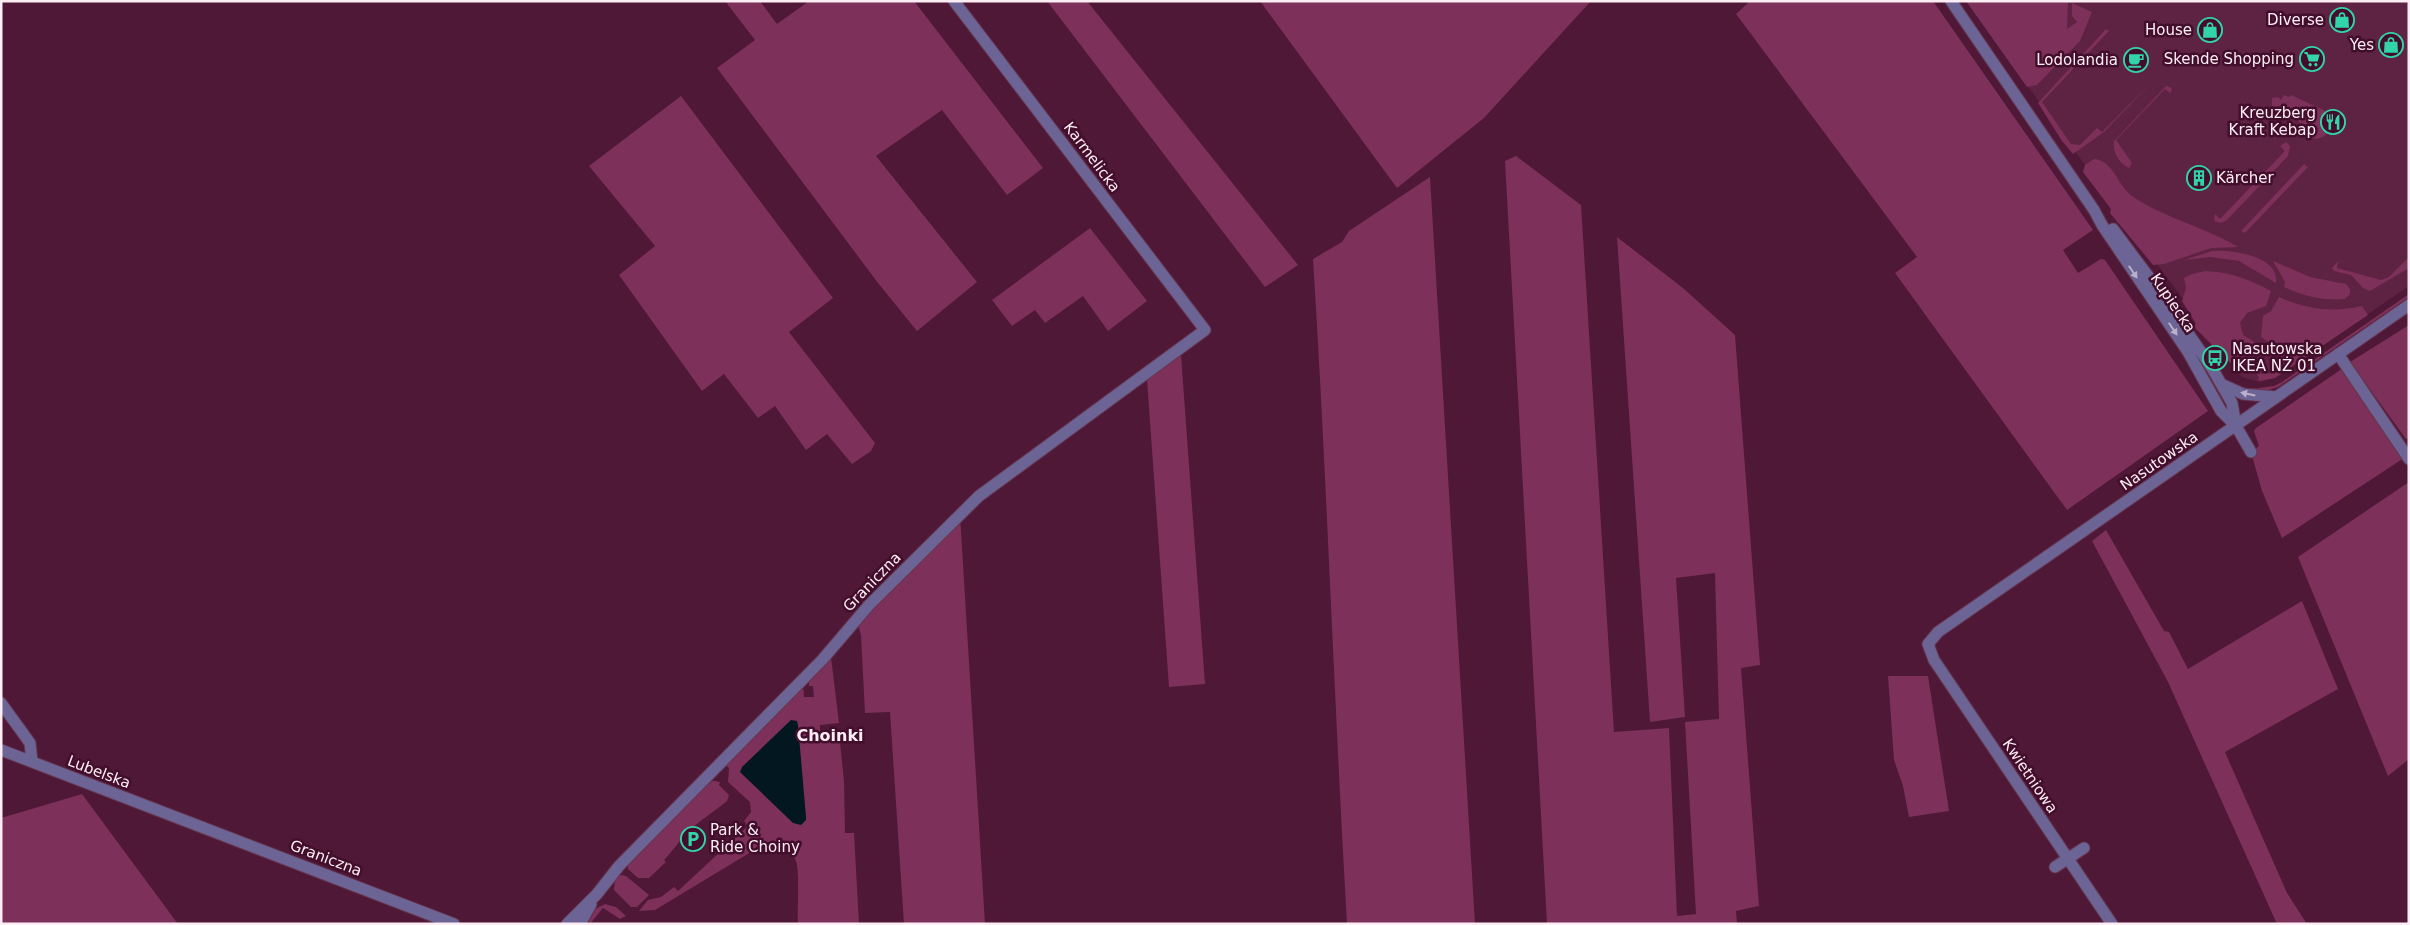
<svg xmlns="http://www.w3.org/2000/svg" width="2410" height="925" viewBox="0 0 2410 925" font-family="'DejaVu Sans',sans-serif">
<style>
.built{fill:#5e2243}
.green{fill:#7d305a}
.water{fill:#031720}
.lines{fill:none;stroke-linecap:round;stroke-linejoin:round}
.minor-casing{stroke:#663651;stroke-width:13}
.minor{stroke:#6b6494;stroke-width:11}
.oneway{fill:#bbb0c9}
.labels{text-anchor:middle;stroke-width:5;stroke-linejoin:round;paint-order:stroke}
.poi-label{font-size:15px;fill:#fceef4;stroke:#430d2c;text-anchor:end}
.street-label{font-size:15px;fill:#fceef4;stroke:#430d2c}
.neighbourhood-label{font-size:16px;font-weight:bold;fill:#fceef4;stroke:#430d2c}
</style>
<rect width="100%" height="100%" fill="#4e1836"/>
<path class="built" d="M1966,1h443v285l-134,92 -15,4 -18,-5 -89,-118z"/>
<path class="green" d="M725,1h35l17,23 32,-23h105l129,167 -36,27 -65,-85 -66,46 101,126 -60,49 -39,-48 -161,-215 38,-28z
M1047,1h40l211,264 -33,22z
M1260,1h331l-107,117 -87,70z
M1750,1h183l160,229 -30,20 15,23 23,-14 4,1 103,151 -141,99 -172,-237 22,-16 -181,-243z
M1966,1h102l-1,28 10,-7 -5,-6v-13l20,9 -12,29 -43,44 -10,2z
M2106,29l3,2 -67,71 29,42 9,1 17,-17 5,4 55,-55 -53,55 -31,22 -11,-13 -24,-38z
M2166,86l6,2 -1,4 -1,1 -5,-4 -49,51 16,23 -3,5c-10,-4 -17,-17 -15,-27z
M2284,95l5,2 2,-2 41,19 8,7 -17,16 -7,2 -10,-4 -8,-15 -26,-14v-8l6,-1 3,3z
M681,96l152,202 -44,34 86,111 -4,8 -19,13 -25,-30 -21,16 -31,-44 -17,12 -34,-44 -22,17 -83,-116 36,-29 -66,-80z
M2286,142l4,4 -2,10 -61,64 -6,3 -7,-2 1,-7 5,5 65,-68 -5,-5z
M1516,156l65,49 33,527 55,-4 8,188 19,-2 -11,-192 34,-3 -4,-146 -39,5 9,139 -35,5 -33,-485 66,51 52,47 25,330 -19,3 18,238 -23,5 1,13h-190l-42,-763z
M2094,159c19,1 24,27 38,37 32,22 73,31 106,51l-27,1 -47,16 -11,1 -43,-52 1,-4 -28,-37 2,-7z
M2304,164l4,3 -63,66 -4,-2z
M1430,177l45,747h-128c-13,-222 -20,-443 -34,-665l29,-17 7,-11z
M1090,228l57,73 -39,30 -25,-35 -38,27 -10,-13 -23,16 -20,-26z
M2212,251c19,-2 68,5 64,32l-37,-22 -29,-4 -26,3z
M2409,257v11l-39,23 -7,-3 -12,-13 -17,-4 -2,-3 6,-7 -1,7 44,12 8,-3z
M2273,261l37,16 36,7 4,5v5l-5,5c-22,2 -41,-3 -61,-12l1,-5z
M2205,271c25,1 44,8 66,20l-5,15 -19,7 -7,10 3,12 13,8 -3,23c-10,1 -20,2 -26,-7l-3,2 -6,-10 -25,-25 3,-2 -14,-23 4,-13 -2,-10 8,-4z
M2409,294v3l-131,90 -12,4 -15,-2 23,-3 8,-4z
M2279,297c27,12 54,16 83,9l6,9 -93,63 -17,3 1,-4 -2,-3 16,-1 8,-10 -1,-13 -19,-13 2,-21 8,-5z
M2409,325v113l-3,1 -56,-77z
M1181,355l24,329 -36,3 -22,-307z
M2346,366l58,92 -122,80 -20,-47 -11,-39 8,-6 -5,-15 2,-3z
M2409,482v277l-21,17 -90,-219z
M960,515l25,409h-81l-14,-212 -25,1 -4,-78 -3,-10z
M2106,530l58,101 5,1 19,37 114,-68 36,88 -113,63 62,141 20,31h-30l-109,-242 -76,-141z
M831,657l8,66 -19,2v8l19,-1 5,49 1,52h9l5,91h-61c-1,-15 2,-51 -2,-63 -5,-15 -22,-20 -35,-15l-106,64 -16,1 9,-11 13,-3 13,-10 4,4 70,-65 -4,-5 7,-9 -1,-10 -22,-20 1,-14 -5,-4 79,-81 1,14h10l-1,-11h-4v-8z
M1888,676h40l21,135 -40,6 -6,-31 -9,-26z
M709,780l11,2 -1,3 10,10 -2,6c-13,11 -27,19 -40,32 -8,8 -14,18 -23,27l2,2 -17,16h-11l-10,-9v-5z
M82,794l96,130h-177v-106z
M621,875l5,1 23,19 -12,12h-6l-17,-17 1,-12z
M605,904l11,3 10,9 -6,3 -17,-11 -13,16 -2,-6 5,-8z"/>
<path class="water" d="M791,720l6,1 1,4 8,92v3l-5,5 -8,-2 -53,-51 2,-5z"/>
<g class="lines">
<defs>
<path id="minor" d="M1951,1l143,209 8,15 86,127 33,59 15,15 15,26
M2113,229l41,55 58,84 20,35 4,23
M2338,354l71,105
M2221,384l22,10 33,3
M1,703l29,40 2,19
M1,750l453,174
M2055,867l29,-19
M567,924l30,-30 22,-28 203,-206 47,-55 110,-109 226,-166 -251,-329
M580,924l11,-20
M2112,924l-178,-264 -6,-16 10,-12 471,-327"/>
</defs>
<use href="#minor" class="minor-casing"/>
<use href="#minor" class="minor"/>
</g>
<defs><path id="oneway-solid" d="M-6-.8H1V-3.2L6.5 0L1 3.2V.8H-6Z" transform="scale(1.25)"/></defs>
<g class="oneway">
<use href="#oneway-solid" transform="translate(2133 272) rotate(56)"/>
<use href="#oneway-solid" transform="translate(2173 329) rotate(56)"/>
<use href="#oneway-solid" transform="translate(2248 394) rotate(-168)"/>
</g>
<defs>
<symbol id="shop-ring" viewBox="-11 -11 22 22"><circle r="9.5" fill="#430d2c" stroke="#32d4a9" stroke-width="1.5"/><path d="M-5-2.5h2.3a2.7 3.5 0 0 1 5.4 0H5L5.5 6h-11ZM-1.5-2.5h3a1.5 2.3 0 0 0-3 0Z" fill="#32d4a9"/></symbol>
<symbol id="supermarket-ring" viewBox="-11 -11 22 22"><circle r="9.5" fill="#430d2c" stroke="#32d4a9" stroke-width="1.5"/><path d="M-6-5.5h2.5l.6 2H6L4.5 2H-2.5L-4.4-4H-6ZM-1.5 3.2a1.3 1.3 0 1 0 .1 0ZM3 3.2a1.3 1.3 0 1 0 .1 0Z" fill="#32d4a9"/></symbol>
<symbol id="cafe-ring" viewBox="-11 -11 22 22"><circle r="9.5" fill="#430d2c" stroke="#32d4a9" stroke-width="1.5"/><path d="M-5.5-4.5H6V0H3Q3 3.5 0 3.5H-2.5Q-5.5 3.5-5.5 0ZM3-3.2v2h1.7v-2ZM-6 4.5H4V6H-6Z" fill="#32d4a9"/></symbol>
<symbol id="restaurant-ring" viewBox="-11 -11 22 22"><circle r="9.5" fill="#430d2c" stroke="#32d4a9" stroke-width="1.5"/><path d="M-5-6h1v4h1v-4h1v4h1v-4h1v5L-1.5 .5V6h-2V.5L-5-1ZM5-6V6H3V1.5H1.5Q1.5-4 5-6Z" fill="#32d4a9"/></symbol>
<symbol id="building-ring" viewBox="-11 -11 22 22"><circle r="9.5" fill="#430d2c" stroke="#32d4a9" stroke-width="1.5"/><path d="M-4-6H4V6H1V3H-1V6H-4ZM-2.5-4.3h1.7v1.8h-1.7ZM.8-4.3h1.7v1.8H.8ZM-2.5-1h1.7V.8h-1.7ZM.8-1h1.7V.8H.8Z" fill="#32d4a9"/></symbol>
<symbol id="bus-ring" viewBox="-11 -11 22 22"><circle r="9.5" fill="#430d2c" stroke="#32d4a9" stroke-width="1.5"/><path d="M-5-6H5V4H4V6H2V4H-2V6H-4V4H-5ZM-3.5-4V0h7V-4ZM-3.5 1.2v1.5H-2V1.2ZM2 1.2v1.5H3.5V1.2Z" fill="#32d4a9"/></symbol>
<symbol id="parking-ring" viewBox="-11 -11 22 22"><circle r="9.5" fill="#430d2c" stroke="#32d4a9" stroke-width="1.5"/><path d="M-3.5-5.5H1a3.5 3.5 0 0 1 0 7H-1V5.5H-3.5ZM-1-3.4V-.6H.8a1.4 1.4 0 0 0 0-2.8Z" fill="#32d4a9"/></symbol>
</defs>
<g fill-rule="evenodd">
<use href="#shop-ring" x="2328" y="6" width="28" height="28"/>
<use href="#shop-ring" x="2196" y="16" width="28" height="28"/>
<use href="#shop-ring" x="2377" y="31" width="28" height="28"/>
<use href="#supermarket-ring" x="2298" y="45" width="28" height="28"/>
<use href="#cafe-ring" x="2122" y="46" width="28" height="28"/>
<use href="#restaurant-ring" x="2319" y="108" width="28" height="28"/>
<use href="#building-ring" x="2185" y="164" width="28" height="28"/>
<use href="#bus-ring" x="2201" y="344" width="28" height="28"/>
<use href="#parking-ring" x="679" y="825" width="28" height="28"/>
</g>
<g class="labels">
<g class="poi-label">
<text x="2324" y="25">Diverse</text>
<text x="2192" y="35">House</text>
<text x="2374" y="50">Yes</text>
<text x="2294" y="64">Skende Shopping</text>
<text x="2118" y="65">Lodolandia</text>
<text x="2316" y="118">Kreuzberg<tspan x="2316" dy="17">Kraft Kebap</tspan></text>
<text x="2216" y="183" text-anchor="start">Kärcher</text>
<text x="2232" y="354" text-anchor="start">Nasutowska<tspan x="2232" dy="17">IKEA NŻ 01</tspan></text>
<text x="710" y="835" text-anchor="start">Park &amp;<tspan x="710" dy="17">Ride Choiny</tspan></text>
</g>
<g class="street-label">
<text transform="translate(1092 157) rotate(53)" y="5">Karmelicka</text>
<text transform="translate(2173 303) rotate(56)" y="5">Kupiecka</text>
<text transform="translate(2159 461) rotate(-35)" y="5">Nasutowska</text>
<text transform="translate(872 582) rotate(-46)" y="5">Graniczna</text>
<text transform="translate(99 772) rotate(21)" y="5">Lubelska</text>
<text transform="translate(2030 776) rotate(56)" y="5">Kwietniowa</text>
<text transform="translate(326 858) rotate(21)" y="5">Graniczna</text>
</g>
<g class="neighbourhood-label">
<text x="830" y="741">Choinki</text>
</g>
</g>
<rect width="2410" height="925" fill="none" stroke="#fceef4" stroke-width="5"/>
</svg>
